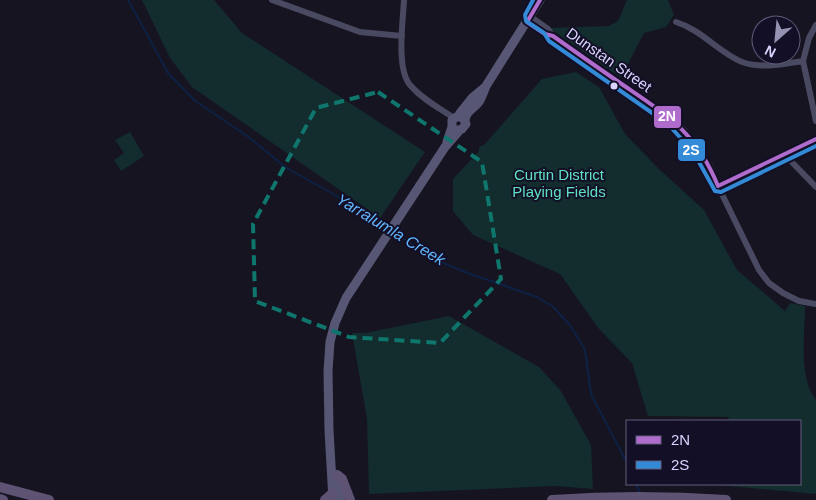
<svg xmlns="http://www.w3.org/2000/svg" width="816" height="500" viewBox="0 0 816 500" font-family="Helvetica,sans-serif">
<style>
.green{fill:#132c2d}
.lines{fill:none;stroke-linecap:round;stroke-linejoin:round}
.stream{stroke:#0d2144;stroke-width:2}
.street{stroke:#4a4962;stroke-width:6}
.secondary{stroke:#575674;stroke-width:9}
.primary{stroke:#5e5373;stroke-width:10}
.bus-1-casing{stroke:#130f26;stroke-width:8}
.bus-2-casing{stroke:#130f26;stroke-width:8}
.bus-1{stroke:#b06ccc;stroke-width:4}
.bus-2{stroke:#338bd7;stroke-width:4}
.marked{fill:none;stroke:#0f766e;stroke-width:4;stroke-dasharray:10 6;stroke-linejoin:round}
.bus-dot{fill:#d9d4ff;stroke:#130f26;stroke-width:2}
.labels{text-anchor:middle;stroke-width:4;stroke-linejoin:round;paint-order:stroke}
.street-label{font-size:15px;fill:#d9d4ff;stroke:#130f26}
.park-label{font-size:15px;fill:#5fe0c0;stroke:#130f26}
.water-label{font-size:16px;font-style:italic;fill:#62b6ff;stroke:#130f26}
.line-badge{stroke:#130f26;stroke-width:2}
.badge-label{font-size:14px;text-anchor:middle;font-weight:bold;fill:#fff}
</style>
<rect width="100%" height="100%" fill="#161421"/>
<path class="green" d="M142,0h72l28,33 183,119 -45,66 -188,-131 -22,-29z
M627,0h41l6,15 -8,12 -22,6 -23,45 -72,-50 60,-2 9,-5z
M576,72l23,15 26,47 34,35 45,41 33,60 48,41 5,-8 15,3c0,28 -7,71 11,94v94l-108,-10h92v-63h-73l2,-4 -81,-1 -16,-53 -33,-34 -39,-55 -87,-39 -20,-24v-32l26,-28v-4l6,-3 57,-65z
M130,132l14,24 -23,15 -7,-11 10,-7 -9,-13z
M449,316l90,51 22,24 30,54 2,44 -38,-3 -186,8 -2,-75 -15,-86h13z"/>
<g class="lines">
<path class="stream" d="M128,0l40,73 26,27 56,38 35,29 64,36 38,25
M393,232l43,28 29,12 72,25 15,9 18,19 15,25 6,44 36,69
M636,484l4,9"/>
<path class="street" d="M272,0l88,32 42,4
M404,0c-1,21 -8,68 6,85 12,14 29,23 44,33
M531,17l17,12 5,7
M527,22l18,12 8,2 119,83 13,12 25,35 8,20 41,84 10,13 14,10 16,8 17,3
M676,22c26,8 42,30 66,40 19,7 42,2 61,-1
M816,25l-7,13 -6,23 13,60
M784,154l32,33
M718,186l98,-47"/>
<path class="secondary" d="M460,113l12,-15 12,-10
M465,122c0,-11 9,-13 14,-20 3,-5 5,-11 7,-16l54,-86
M447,142l5,-15v-7l6,-4 6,3 2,5 -4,5 -6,2 -4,-4
M337,477l3,23
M333,500l-4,-70 -1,-59 2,-29 5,-19 11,-25 99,-151 14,-16"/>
<path class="primary" d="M337,475l5,4 8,21
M0,487l49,13
M0,499l3,1
M325,500l8,-7
M552,500c58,-4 116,-4 174,0"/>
<defs>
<path id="bus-1" d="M540,0l-13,22 18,12 8,2c24,17 48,34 73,51 44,30 71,47 92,99l98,-47"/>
<path id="bus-2" d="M533,0l-8,15 1,6 18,12 5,8 119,83 26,29 21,38 6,1 95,-46"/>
</defs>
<use href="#bus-1" class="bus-1-casing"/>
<use href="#bus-2" class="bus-2-casing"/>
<use href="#bus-1" class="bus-1"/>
<use href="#bus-2" class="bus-2"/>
</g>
<path class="marked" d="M378,92l104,70 19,117 -61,64 -91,-6 -94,-36 -2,-77 63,-116z"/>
<circle class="bus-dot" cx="614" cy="86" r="4.5"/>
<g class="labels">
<g class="street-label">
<text transform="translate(609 60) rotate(35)" y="5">Dunstan Street</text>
</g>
<g class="park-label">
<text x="559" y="180">Curtin District<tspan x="559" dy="17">Playing Fields</tspan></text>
</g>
<g class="water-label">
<text transform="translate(391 229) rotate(31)" y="6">Yarralumla Creek</text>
</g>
</g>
<g class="line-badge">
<rect x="653" y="105" width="29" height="24" rx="5" fill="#b06ccc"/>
<rect x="677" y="138" width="29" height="24" rx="5" fill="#338bd7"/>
</g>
<g class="badge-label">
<text x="667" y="121">2N</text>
<text x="691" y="155">2S</text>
</g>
<rect x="626" y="420" width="175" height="65" fill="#130f26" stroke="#625e7d"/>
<rect x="636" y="436" width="25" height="8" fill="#b06ccc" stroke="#625e7d"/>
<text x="671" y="445" font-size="15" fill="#d9d4ff">2N</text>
<rect x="636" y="461" width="25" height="8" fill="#338bd7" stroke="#625e7d"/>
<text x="671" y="470" font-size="15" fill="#d9d4ff">2S</text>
<g transform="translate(776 40) rotate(207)"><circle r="24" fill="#130f26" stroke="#625e7d"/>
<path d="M0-4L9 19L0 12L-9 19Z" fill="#9591b1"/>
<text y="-8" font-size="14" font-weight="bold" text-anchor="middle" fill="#d9d4ff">N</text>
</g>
</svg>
